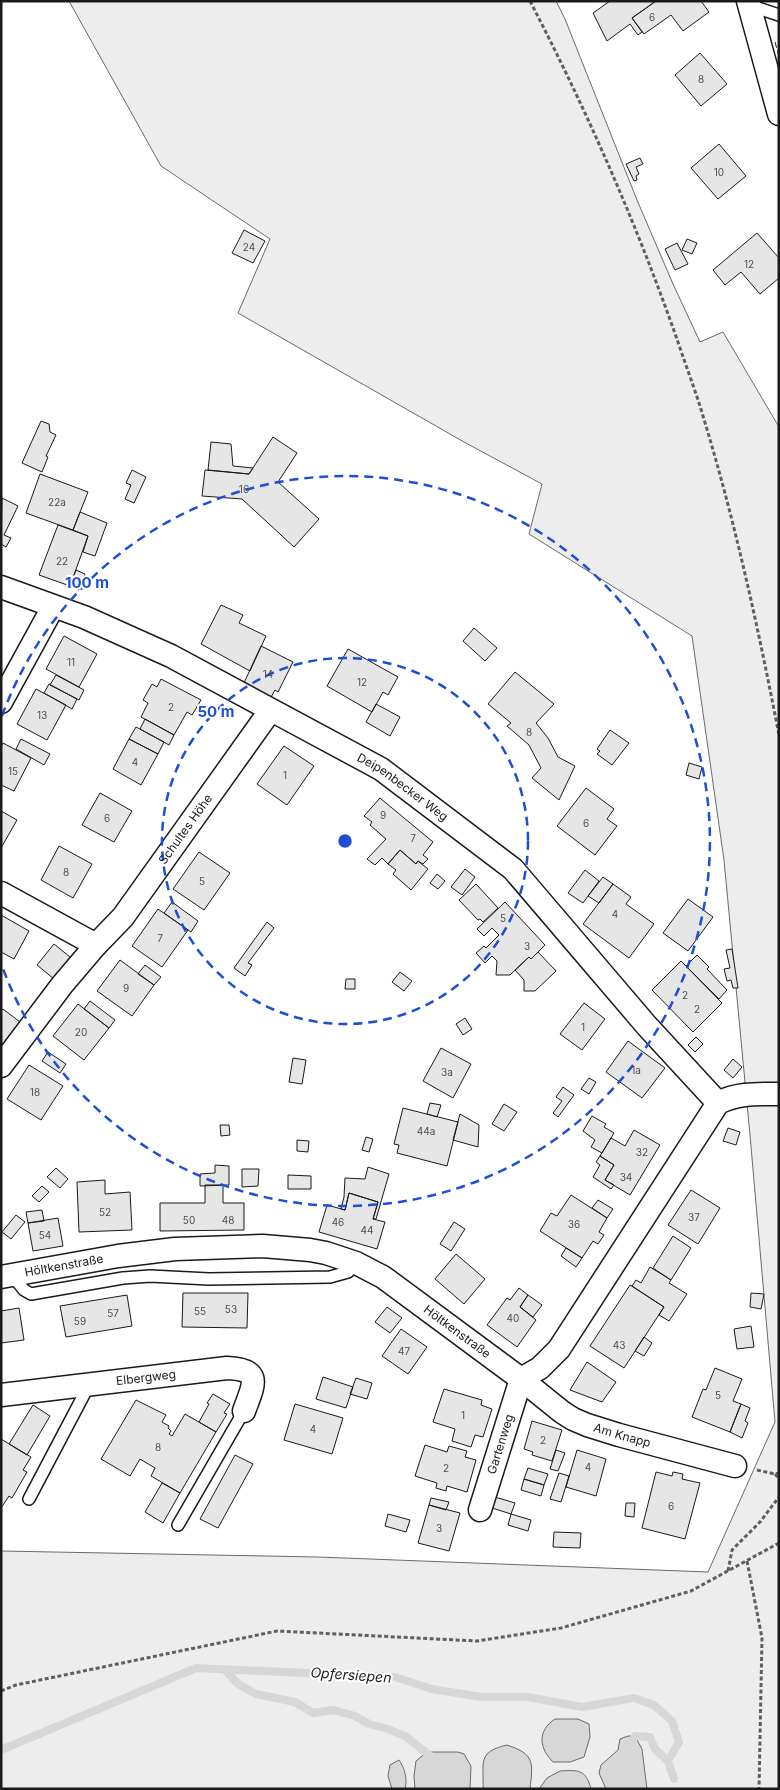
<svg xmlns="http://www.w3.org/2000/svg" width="780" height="1790" viewBox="0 0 780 1790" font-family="Inter,sans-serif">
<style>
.built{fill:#ededed;stroke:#6a6a6a}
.water{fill:#d7d7d7;stroke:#6a6a6a}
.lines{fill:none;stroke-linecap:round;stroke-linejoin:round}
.stream{stroke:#d7d7d7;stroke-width:8}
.building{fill:#e6e6e6;stroke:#1a1a1a}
.service-casing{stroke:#1a1a1a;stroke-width:14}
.minor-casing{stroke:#1a1a1a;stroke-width:25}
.path{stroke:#5f5f5f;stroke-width:3;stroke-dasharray:4 2.5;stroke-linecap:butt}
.service{stroke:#fff;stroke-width:11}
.minor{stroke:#fff;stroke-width:22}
.fence{stroke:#1a1a1a;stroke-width:1;stroke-dasharray:6 2.5;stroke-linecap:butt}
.ring{fill:none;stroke:#1d4ed8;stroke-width:2.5;stroke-dasharray:9 6}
.labels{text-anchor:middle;stroke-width:4;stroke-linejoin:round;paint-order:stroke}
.number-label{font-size:10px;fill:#4d4d4d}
.street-label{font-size:12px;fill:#1a1a1a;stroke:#fff}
.water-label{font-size:14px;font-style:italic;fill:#1a1a1a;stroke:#fff}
.centre{fill:#1d4ed8;stroke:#fff;stroke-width:2.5}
.ring-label{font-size:15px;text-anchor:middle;font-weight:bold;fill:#1d4ed8;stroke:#fff;stroke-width:4;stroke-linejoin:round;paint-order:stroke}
</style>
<rect width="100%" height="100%" fill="#fff"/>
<path class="built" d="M69,1h487l9,18 72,181 36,84 27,58 23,-10 56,95v1362h-778v-238l317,6 390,15 67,-150 -25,-287 -26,-275 -32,-224 -163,-102 13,-50 -78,-42 -226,-129 32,-74 -109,-73z"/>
<path class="water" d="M555,1719h23l11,5 1,13 -6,20 -14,5h-17c-14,-14 -16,-31 2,-43z
M628,1736h7l7,13 5,40h-41l-7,-16 2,-8 17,-15 2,-11z
M507,1745c28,9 26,18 23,44h-47c1,-27 -6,-37 24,-44z
M427,1752h31l6,2 7,12 -1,23h-55l-1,-13 2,-15z
M399,1760c5,7 9,19 6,29h-13l-4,-13 2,-11z
M560,1771c18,-1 26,-2 31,18h-52l8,-11z"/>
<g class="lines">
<path class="stream" d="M225,1670l13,14 18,10 39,8 18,11 21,-3 21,6 14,8 19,5 17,7 28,22
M630,1744l5,-8 15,1 5,12 13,12
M1,1750l195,-82 199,9 37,12 49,8h47l54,10 52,-9 20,7 18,16 7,21 -11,19 6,18"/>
</g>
<path class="building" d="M610,1h46l-24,17 10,14 -4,3 -8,-11 -23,17 -14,-28z
M656,1h45l8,11 -26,19 -12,-16 -27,19 -12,-16z
M700,53l27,31 -26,22 -26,-31z
M719,144l27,32 -28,23 -27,-31z
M640,158l3,6 -7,3 3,7 -3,2 1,4 -3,1 -8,-17z
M244,230l21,11 -12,22 -21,-10z
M757,233l22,25v20l-19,16 -19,-22 -16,13 -12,-15z
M687,239l10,4 -5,11 -10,-4z
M677,243l11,21 -13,6 -10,-21z
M41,421l8,3 1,8 6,3 -10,21 2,1 -6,15 -20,-9z
M273,437l24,16 -19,29 41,37 -25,28 -52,-48 -40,-3 3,-26 44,4z
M211,442l20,2 2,22 20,2 -4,6 -41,-4z
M132,470l14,7 -12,26 -9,-4 6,-14 -5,-2z
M40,474l48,18 -15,38 -47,-17z
M2,498l16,8 -14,29 7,3 -5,9 -5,-3z
M80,512l27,11 -12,33 -12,-4 5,-16 -15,-6z
M58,525l30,11 -18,50 -31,-11z
M76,570l9,4 -6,16 -9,-4z
M221,605l22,10 -4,8 27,13 -16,35 -49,-27z
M474,628l23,20 -12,13 -22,-20z
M64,636l33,18 -18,33 -33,-18z
M261,646l32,16 -15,30 -3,-2 -5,9 -27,-14z
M348,649l50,28 -10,18 -5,-3 -11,20 -45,-26z
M515,672l39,32 -18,19 12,15 10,19 17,9 -16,34 -27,-22 9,-10 -12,-23 -22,-19 4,-3 -23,-19z
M56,675l28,15 -5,10 -29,-15z
M161,679l40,21 -9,15 -5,-3 -13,23 -33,-18 7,-14 -5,-3 9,-16 5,3z
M49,684l28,15 -5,10 -28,-16z
M36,689l30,16 -19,35 -30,-16z
M376,704l24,13 -10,19 -24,-14z
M145,719l29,16 -5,10 -29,-16z
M136,727l28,15 -6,12 -29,-15z
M610,730l19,13 -17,22 -15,-11 3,-3 -3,-2z
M21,739l29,15 -6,11 -28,-16z
M129,739l29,15 -17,31 -28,-16z
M3,743l28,15 -17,33 -13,-6v-38z
M284,746l30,20 -27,39 -30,-21z
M689,763l13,4 -3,12 -13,-4z
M586,788l28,21 -7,10 10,7 -22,29 -38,-29z
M100,793l32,18 -18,31 -32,-17z
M380,798l53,44 -10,13 5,4 -5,5 -5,-3 -2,3 -16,-14 -12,14 -6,-6 -7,7 -8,-6 19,-20 -16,-14 2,-3 -8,-6z
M1,811l16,9 -16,28z
M59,846l33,18 -19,34 -32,-18z
M400,850l16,14 2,-3 10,8 -17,21 -18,-16 3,-4 -8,-6z
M199,852l31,21 -26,37 -31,-21z
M465,869l10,8 -13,18 -11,-8z
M585,870l14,11 -16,22 -15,-10z
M437,874l8,7 -7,8 -8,-6z
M603,877l10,7 -14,19 -11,-7z
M476,884l22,24 -15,14 -3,-3 -2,1 -19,-20z
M613,884l18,13 -5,7 28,20 -25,34 -46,-34z
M688,899l25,18 -25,34 -25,-18z
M172,902l26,19 -7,11 -27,-19z
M505,902l40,43 -14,14 -2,-2 -19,18h-14l1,-14 -5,-5 -7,7 -9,-10 8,-7 2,2 13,-13 -7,-7 -8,8 -7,-7z
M158,909l30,21 -26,37 -30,-21z
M1,915l28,16 -15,28 -13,-7z
M267,922l7,6 -26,35 4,2 -7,11 -11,-8z
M54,944l16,13 -16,22 -17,-14z
M732,949l6,39h-5l-2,-8 -4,1 -3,-12 6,-1 -4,-18z
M538,952l18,19 -21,20h-11v-11l-9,-10 14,-13 2,2z
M697,955l12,12 -2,2 20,21 -8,9 -33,-33z
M120,960l34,25 -22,31 -35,-25z
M681,961l41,42 -29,29 -41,-42z
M145,965l16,12 -7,8 -16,-11z
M400,972l12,9 -8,10 -12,-9z
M346,979h9v10h-10z
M90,1001l25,19 -6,8 -25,-19z
M584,1003l21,16 -23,31 -22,-16z
M78,1004l31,24 -25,32 -31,-24z
M3,1009l17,13 -17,22 -2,-2v-31z
M465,1018l7,11 -9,6 -7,-11z
M696,1037l7,7 -8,8 -7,-7z
M628,1041l37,27 -23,30 -36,-26z
M441,1048l30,16 -18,34 -30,-17z
M48,1052l18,12 -6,9 -18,-12z
M293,1058l13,2 -4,24 -13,-2z
M733,1059l9,8 -9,11 -9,-8z
M29,1065l34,21 -22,34 -34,-21z
M589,1078l7,4 -7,12 -8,-5z
M563,1087l11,8 -16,22 -5,-4 9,-12 -6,-4z
M430,1103l11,2 -4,12 -10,-3z
M504,1104l13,8 -13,19 -12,-7z
M403,1108l55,14 -11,44 -50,-13 2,-8 -5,-1z
M460,1114l19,11 -1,22 -25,-7z
M592,1116l14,8 -2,3 10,6 -12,20 -11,-6 4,-7 -12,-9z
M220,1125h9l1,10 -9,1z
M728,1128l12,4 -4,13 -13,-4z
M634,1130l26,15 -30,50 -25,-15 9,-15 -14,-9 11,-18 14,8z
M366,1137l7,2 -4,13 -7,-2z
M297,1140l12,1 -1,11 -11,-1z
M600,1156l14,9 -9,15 9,5 -3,4 -18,-12 7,-12 -4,-3z
M215,1165l14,1v19l-29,1v-12l15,-1z
M368,1167l21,7 -13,45h-3l5,-17 -29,-9 -4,17 -4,-1 3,-12 1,-19 20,1z
M56,1168l12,11 -8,9 -13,-11z
M242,1169h17l-1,17 -16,1z
M288,1175l23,1v13h-23z
M105,1180v14l25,-2 2,38 -53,2 -2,-50z
M205,1185h18v18h21v27l-84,1v-28h45z
M42,1186l7,6 -10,10 -7,-6z
M691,1190l29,18 -22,36 -30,-19z
M349,1193l29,9 -5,17 12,3 -8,27 -58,-17 8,-27 18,5z
M571,1195l36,23 -8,14 5,3 -6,9 -5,-3 -11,17 -42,-27 11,-18 6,3z
M598,1200l15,9 -6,9 -15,-10z
M42,1210l2,11 -16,2 -2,-11z
M16,1215l9,7 -14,17 -9,-7z
M58,1218l5,28 -30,5 -5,-28z
M454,1222l11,7 -14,22 -11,-7z
M673,1236l18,12 -20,32 -18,-12z
M566,1248l16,10 -6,9 -15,-11z
M456,1254l29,25 -21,25 -29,-25z
M650,1267l21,13 -2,3 18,11 -18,27 -10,-6 5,-8 -32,-21 4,-6 5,3z
M630,1285l34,22 -40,61 -34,-22z
M519,1288l9,7 -8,12 16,13 -19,27 -30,-22 20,-27 3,2z
M183,1293h65l-1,35 -65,-1z
M751,1293l13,1 -3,15 -11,-2z
M127,1295l5,31 -66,11 -6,-31z
M528,1295l14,10 -9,12 -13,-10z
M387,1307l15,11 -12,15 -15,-11z
M19,1308l5,32 -23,3v-32z
M751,1326l3,21 -17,2 -3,-20z
M401,1329l26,18 -19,27 -26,-18z
M644,1337l8,6 -8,13 -9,-5z
M587,1362l29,20 -14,20 -32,-12z
M715,1368l27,11 -9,22 8,3 -11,28 -38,-15 11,-28 3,1z
M323,1377l30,10 -7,21 -30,-9z
M356,1378l16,5 -5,16 -17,-5z
M444,1389l38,11 -1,5 11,4 -9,28 -8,-2 -4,12 -19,-6 3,-12 -22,-7z
M213,1394l17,10 -6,9 3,1 -11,18 -17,-10 10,-18 -2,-1z
M136,1400l30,15 -4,7 7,4 -1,2 3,3 -2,3 3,2 13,-22 31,18 -36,61 -29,-17 4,-8 -15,-9 -10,17 -29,-17z
M295,1404l48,14 -11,36 -48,-14z
M741,1404l9,4 -5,13 3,2 -6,15 -12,-6z
M33,1405l17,11 -23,39 -18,-11z
M532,1421l30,9 -10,31 -20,-6 1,-3 -9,-3z
M1,1439l30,18 -8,13 4,2 -15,26 -3,-2 -8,12z
M425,1445l22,7 2,-6 18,5 -2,6 11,3 -9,32 -20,-6 -1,5 -10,-3 1,-5 -22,-7z
M556,1450l9,3 -7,18 -8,-2z
M577,1450l29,9 -10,37 -30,-9z
M235,1455l18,9 -35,64 -18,-9z
M528,1468l20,6 -4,11 -20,-6z
M656,1472l16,4 1,-4 10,2 -1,5 18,4 -15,56 -43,-11z
M559,1473l10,3 -8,26 -11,-3z
M524,1479l20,6 -3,11 -20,-6z
M162,1483l18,10 -17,30 -18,-11z
M495,1497l20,6 -4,11 -19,-6z
M431,1498l18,4 -3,8 -17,-5z
M626,1503h9l-1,14 -9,-1z
M429,1505l31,8 -11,38 -31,-8z
M388,1514l22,6 -4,12 -21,-6z
M511,1514l20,6 -3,11 -20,-6z
M554,1532l27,1 -1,15 -27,-1z"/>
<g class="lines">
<defs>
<path id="service" d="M749,5l30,10
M12,1275l12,15 7,4 92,-16 27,-2 59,3 121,-2 18,-5 8,-9
M29,1499l60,-114
M178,1525l66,-114"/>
<g id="minor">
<path d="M748,1l31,113"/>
<path id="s1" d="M1,587l83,30 87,39 210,113 132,100 134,157 71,77"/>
<path d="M1,702l52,-95"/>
<path id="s2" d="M1,893l95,52 27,-28 147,-206"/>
<path d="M1,1066l61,-81 34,-40"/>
<path id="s3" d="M1,1277l117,-21 57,-7 88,-3 47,4 16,3 30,10 27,14 138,102 41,33 11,7 14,6 32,10 116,31"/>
<path d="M521,1379l19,-11 19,-19 159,-246c19,-10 39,-9 61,-9"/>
<path id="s4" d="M1,1395l226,-27c37,1 26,18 17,43"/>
<path id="s5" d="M480,1510l41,-131"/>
</g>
</defs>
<use href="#service" class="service-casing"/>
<use href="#minor" class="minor-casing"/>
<path class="path" d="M530,1c58,112 108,226 149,344 8,24 17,47 24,71 32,105 55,211 76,319
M757,1470l18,4 4,-1
M775,1474l4,5
M747,1561l15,77 -3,151
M728,1571l4,-21 28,-28 19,-25
M1,1691l15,-6 261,-54 200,10 84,-13 130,-37 88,-48"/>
<use href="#service" class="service"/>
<use href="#minor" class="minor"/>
<path class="fence" d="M775,42l4,14"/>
</g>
<g class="ring">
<circle cx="345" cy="841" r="183"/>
<path d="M2 716A365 365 0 1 1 2 966"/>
</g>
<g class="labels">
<g class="number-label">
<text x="652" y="21">6</text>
<text x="701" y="83">8</text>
<text x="719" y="176">10</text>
<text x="249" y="251">24</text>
<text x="749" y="268">12</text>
<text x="244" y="493">16</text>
<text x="57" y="506">22a</text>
<text x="62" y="565">22</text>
<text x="71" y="666">11</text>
<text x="268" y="678">14</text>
<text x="362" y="686">12</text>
<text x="171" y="711">2</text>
<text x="42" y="719">13</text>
<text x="529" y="736">8</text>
<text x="135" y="766">4</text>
<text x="13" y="775">15</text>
<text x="285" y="779">1</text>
<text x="383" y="819">9</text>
<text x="107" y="822">6</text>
<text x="586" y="827">6</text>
<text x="413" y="842">7</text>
<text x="66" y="876">8</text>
<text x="202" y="885">5</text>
<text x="615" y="918">4</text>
<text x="503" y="922">5</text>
<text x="160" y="942">7</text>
<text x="527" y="950">3</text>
<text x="126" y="992">9</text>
<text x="685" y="999">2</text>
<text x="697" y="1013">2</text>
<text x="583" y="1031">1</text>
<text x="81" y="1036">20</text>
<text x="636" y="1074">1a</text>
<text x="447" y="1076">3a</text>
<text x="35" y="1096">18</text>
<text x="426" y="1135">44a</text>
<text x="642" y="1156">32</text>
<text x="626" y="1181">34</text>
<text x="105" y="1216">52</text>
<text x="694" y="1221">37</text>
<text x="189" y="1224">50</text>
<text x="228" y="1224">48</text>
<text x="338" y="1226">46</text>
<text x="574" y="1228">36</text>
<text x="367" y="1234">44</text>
<text x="45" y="1239">54</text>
<text x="231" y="1313">53</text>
<text x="200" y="1315">55</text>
<text x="113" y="1317">57</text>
<text x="513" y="1322">40</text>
<text x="80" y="1325">59</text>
<text x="619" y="1349">43</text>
<text x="404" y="1355">47</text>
<text x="718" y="1399">5</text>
<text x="463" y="1419">1</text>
<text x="313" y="1433">4</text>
<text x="543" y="1444">2</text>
<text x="158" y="1451">8</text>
<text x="588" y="1471">4</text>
<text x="446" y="1472">2</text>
<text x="671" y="1510">6</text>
<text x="439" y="1532">3</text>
</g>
<g class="street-label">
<text dy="4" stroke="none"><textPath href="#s1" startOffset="450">Deipenbecker Weg</textPath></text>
<text dy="4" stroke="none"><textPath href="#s2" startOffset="255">Schultes Höhe</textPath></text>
<text dy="4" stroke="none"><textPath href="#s3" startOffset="64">Höltkenstraße</textPath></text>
<text dy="4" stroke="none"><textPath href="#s3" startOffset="482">Höltkenstraße</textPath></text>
<text dy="4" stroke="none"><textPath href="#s4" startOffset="146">Elbergweg</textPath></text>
<text dy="4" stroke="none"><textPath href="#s3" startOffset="679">Am Knapp</textPath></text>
<text dy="4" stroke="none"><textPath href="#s5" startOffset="69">Gartenweg</textPath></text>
</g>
<g class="water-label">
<text transform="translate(351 1675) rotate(4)" y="5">Opfersiepen</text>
</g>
</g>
<circle cx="345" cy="841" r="8" class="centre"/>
<g class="ring-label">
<text x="87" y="588">100 m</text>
<text x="216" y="717">50 m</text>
</g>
<rect width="780" height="1790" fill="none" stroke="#1a1a1a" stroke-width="5"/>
</svg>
